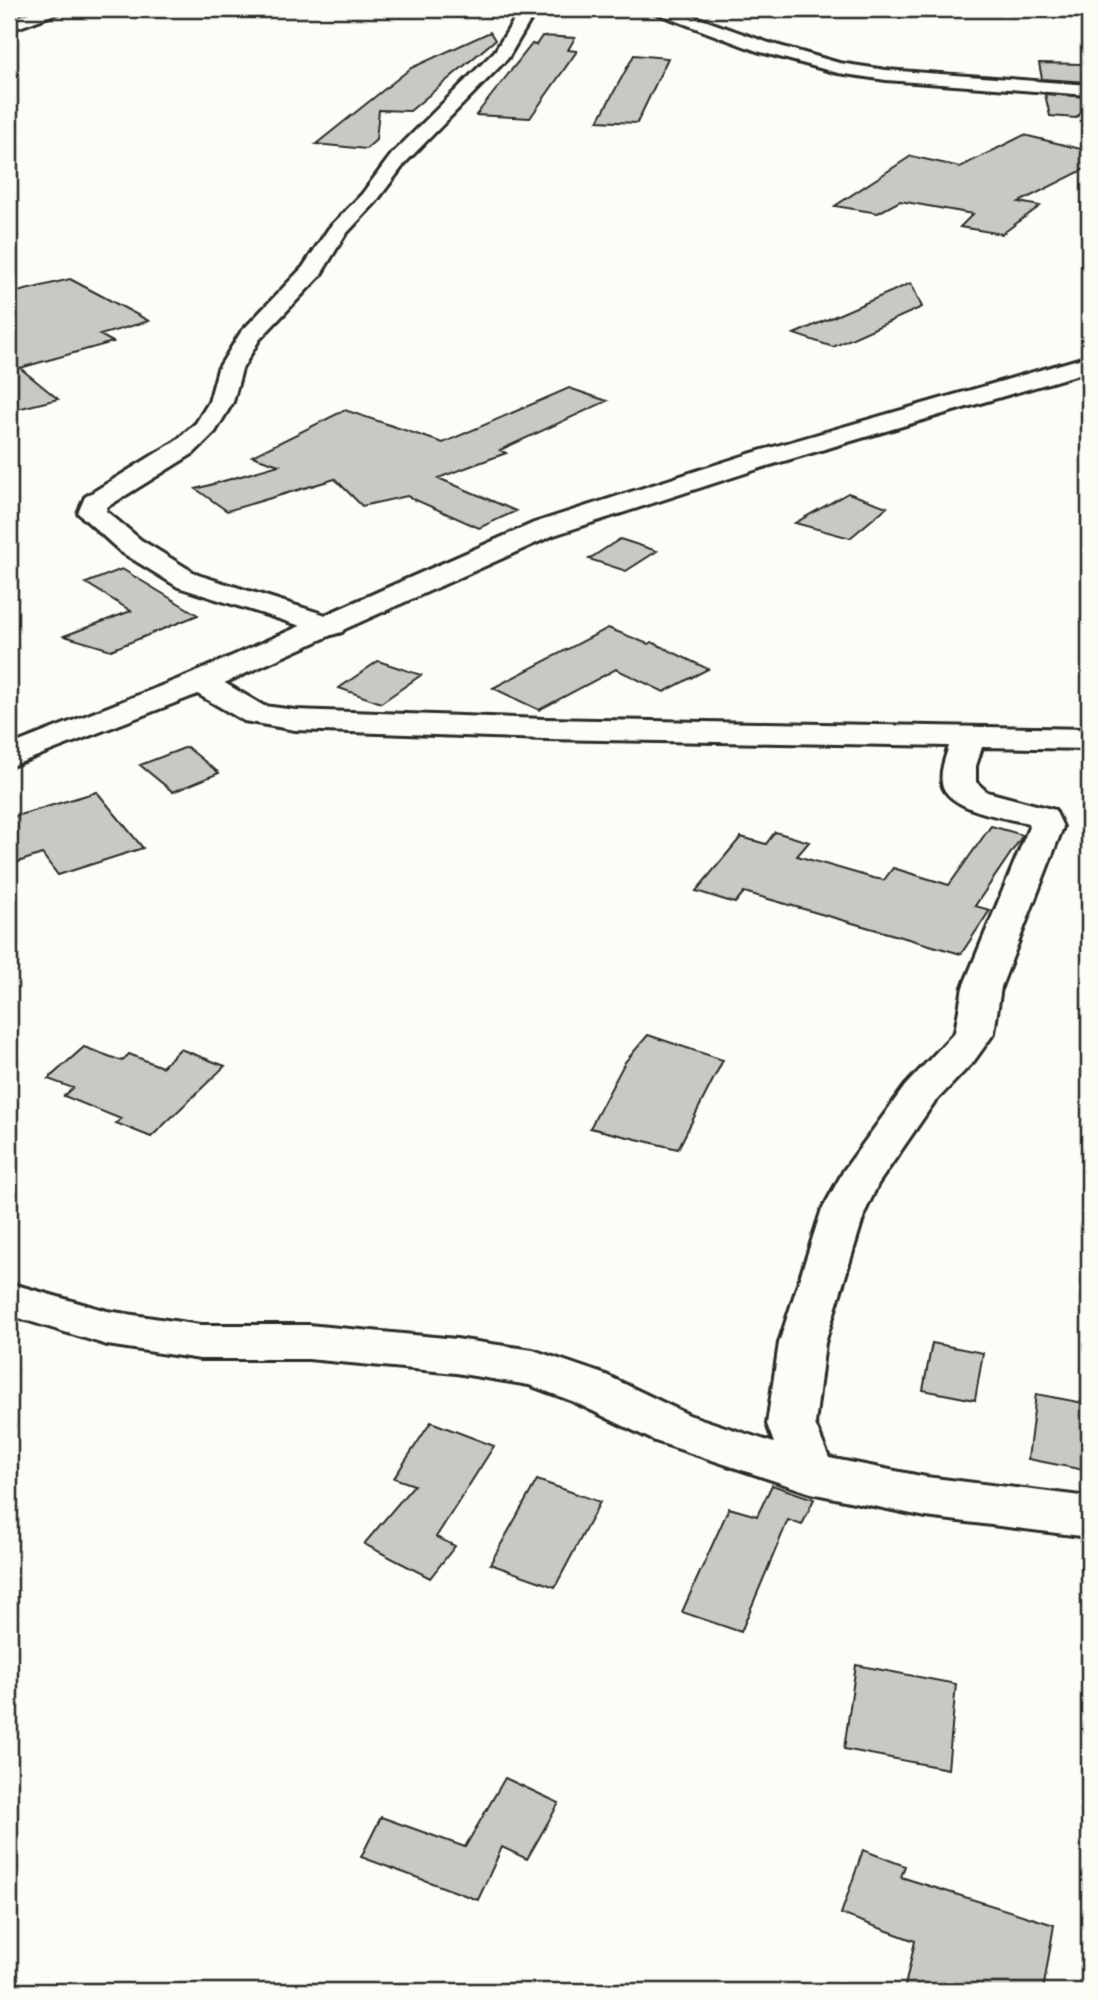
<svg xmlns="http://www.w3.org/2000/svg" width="1098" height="2000" viewBox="0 0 1098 2000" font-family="Itim,sans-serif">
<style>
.building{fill:#c9c8c4;stroke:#2b2b2b;stroke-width:2}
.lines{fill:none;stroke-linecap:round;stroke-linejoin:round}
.minor-casing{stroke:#2b2b2b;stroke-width:6}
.secondary-casing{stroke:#2b2b2b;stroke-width:6}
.minor{fill:#fdfcf7;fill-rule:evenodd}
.secondary{fill:#fdfcf7;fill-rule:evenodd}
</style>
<rect width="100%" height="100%" fill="#fdfcf7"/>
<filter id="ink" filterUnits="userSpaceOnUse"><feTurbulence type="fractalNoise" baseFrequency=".0143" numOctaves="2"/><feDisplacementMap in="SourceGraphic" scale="14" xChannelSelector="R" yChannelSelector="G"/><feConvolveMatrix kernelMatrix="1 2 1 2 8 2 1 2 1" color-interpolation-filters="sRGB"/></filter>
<g filter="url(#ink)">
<path class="building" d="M490,32l5,8 -85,71 -31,-1 -3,30 -10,9 -50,-5 95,-76z
M542,36l33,2 -7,12 9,1 -47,67 -54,-3 56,-71 4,1z
M634,55l34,3 -31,65 -39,-2z
M1039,63l43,1 7,18 -47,-3z
M1045,94l44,3v8l-13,13 -26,-2z
M1024,135l65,16v16l-70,35 21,4 -38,28 -42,-7 13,-13 -73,-13 -22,12 -43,-7 76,-50 49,11z
M70,279l79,42 -49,14 13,7 -93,26 38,31 -49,12v-117z
M911,283l11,24 -89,40 -39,-13z
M569,388l38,13 -107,49 6,3 -68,25 78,33 -37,17 -72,-32 -45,10 -27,-27 -108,32 -31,-22 83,-24 -27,-9 93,-46 98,33z
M848,493l39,14 -37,31 -55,-15z
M620,539l37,12 -31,20 -37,-12z
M122,569l76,46 -87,35 -47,-14 67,-25 -45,-28z
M608,628l40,16 4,-2 56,27 -44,23 -48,-23 -77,41 -46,-22z
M378,661l43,14 -40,28 -42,-15z
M187,747l32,26 -46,19 -33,-27z
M97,792l46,56 -85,27 -16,-21 -33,11v-47z
M991,826l32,9 -48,71 15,4 -29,44 -217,-62 -9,11 -39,-12 45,-54 25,7 9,-12 34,10 -12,14 76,22 11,2 9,-12 56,17z
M648,1035l75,25 -45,89 -88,-21 35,-66z
M84,1047l38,14 7,-7 33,13 18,-18 45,17 -74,71 -35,-14 5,-4 -57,-23 9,-8 -25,-9z
M932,1343l51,10 -8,47 -52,-10z
M1036,1394l53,10v67l-61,-12z
M431,1422l63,24 -58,91 19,9 -25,32 -66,-34 50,-59 -20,-7z
M537,1480l63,22 -45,85 -65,-23z
M772,1485l42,14 -12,26 -14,-5 -47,112 -59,-20 47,-104 28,8z
M856,1665l100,19 -8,85 -104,-20z
M505,1778l54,25 -32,56 -25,-12 -24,53 -117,-43 20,-40 84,30z
M863,1850l42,16 -4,11 153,48 -11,66h-139l11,-50 -74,-27z"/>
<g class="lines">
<defs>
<path id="minor" d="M40,9h22l-2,3 -51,19v-11z
M521,9h16l-29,49 -102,104 -30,40 -31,33 -25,41 -61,64 -17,29 -9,33 -18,30 -21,21 -87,54 -1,4 35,29 57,35 144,45 4,6 -4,6 -11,3 -11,-3 -142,-45 -57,-35 -43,-39 7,-16 91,-56 20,-18 13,-21 9,-33 23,-37 62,-65 26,-39 33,-34 30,-40 103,-103z
M651,9h22l96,34 70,20 47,7 203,15v10l-203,-15 -48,-7 -81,-22 -104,-39z
M200,673l11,2 53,31 31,4 250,9 544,10v20l-107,-2 -6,19v16l11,10 68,18 8,17 -62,160 -7,46 -20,28 -41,43 -55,80 -13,28 -40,131 -10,81 14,34 97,19 163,20v40l-163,-20 -115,-24 -156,-52 -83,-40 -43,-16 -73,-12 -148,-14h-108l-93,-14 -98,-30v-32l98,28 93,14h108l148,14 77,11 73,25 83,40 85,28 -7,-19 12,-81 42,-131 23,-42 61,-84 50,-54 8,-45 66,-160 -1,-4c-22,-5 -81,-13 -86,-40 -2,-12 3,-25 7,-37l-404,-7 -250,-9 -51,-9 -55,-32 -5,-7 5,-7z"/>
<path id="secondary" d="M1089,356v15l-322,95 -213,69 -343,154 -202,78v-21l180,-71 345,-152 215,-69z"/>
</defs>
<use href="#minor" class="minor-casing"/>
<use href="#secondary" class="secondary-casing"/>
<use href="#minor" class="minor"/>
<use href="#secondary" class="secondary"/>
</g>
</g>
<rect width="1098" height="2000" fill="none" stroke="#fdfcf7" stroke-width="35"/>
<rect x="18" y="18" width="1063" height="1965" fill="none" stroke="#2b2b2b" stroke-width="2.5" filter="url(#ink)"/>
</svg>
